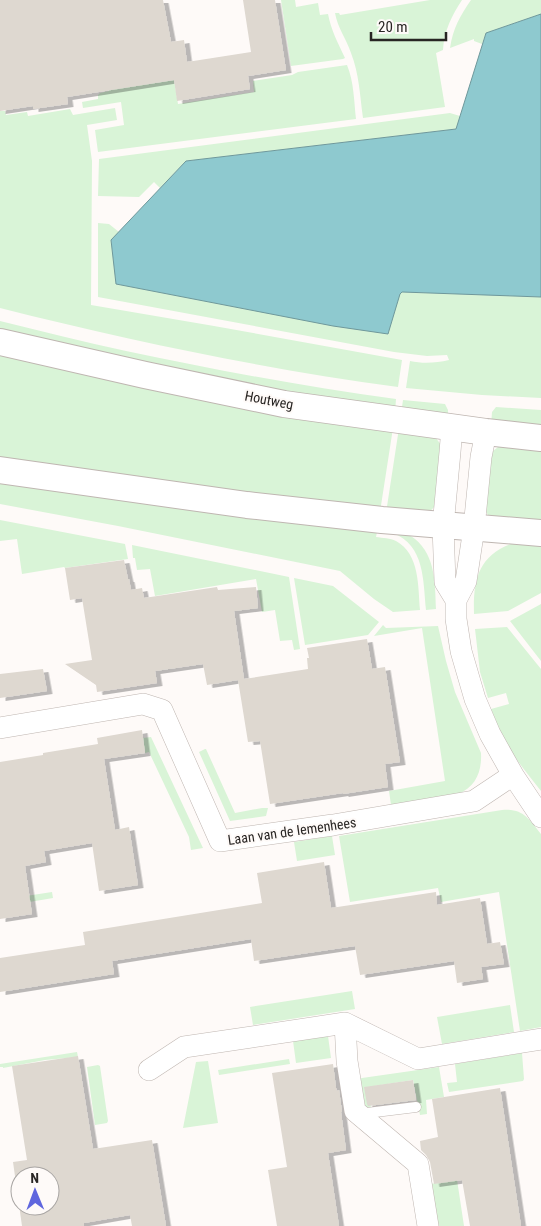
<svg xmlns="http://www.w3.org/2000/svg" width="541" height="1226" viewBox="0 0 541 1226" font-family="'Roboto Condensed',sans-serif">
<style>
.green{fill:#d9f4d7}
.water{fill:#8ec9cf;stroke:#6f989b}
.building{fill:#ded8d0;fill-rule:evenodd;filter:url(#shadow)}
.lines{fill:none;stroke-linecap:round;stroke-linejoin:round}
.service-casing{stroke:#bfb6b1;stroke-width:11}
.minor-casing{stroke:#bfb6b1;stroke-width:22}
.tertiary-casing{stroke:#bfb6b1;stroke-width:28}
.service{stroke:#fff;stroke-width:10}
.minor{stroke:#fff;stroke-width:21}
.tertiary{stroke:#fff;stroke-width:26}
.labels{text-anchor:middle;stroke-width:4;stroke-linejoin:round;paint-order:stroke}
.street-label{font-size:14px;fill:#282523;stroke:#fefaf8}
</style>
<defs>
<filter id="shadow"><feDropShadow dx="5.5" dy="3" stdDeviation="0" flood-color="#0004"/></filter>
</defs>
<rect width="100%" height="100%" fill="#fefaf8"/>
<path class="green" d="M281,0h14l1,7 22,-4 2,12 8,-1c3,16 10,29 17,44l-2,1 -52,7z
M430,0h32c-10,15 -18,31 -19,50l-7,3 9,54 -82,11c-3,-22 -4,-45 -12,-65 -5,-15 -13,-24 -16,-40h4l1,2z
M471,0h70v14l-55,19 -4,11 -8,-3v-2l-24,9c3,-20 10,-32 21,-48z
M347,65c7,17 7,36 9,54l-258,33 -3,-22 29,-5 -3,-23 -38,6 -1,-6 16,-3v-4l2,-2 9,-2v-1l65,-10 4,24 76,-12 -1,-11 39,-6 6,-3z
M115,108l2,12 -30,5 5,36 -1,144 123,21 188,34 -4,27c-134,-18 -267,-46 -398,-79v-197h5l1,4 21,-3 1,4 42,-7 3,6z
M450,113l10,3 -4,13 -270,32 -26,27 -6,-6 -15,15 -41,-1 1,-37z
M98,223l11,1 10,8 -8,8 6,44 105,19 178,-9 2,-2 139,5v101l-59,-3 -76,-7 4,-27c13,3 26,2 39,-1l-2,-5 -20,1 -33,-4 -296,-55z
M0,321c42,10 84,21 126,30 90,19 180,36 270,48l-1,14 -395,-79z
M0,349l393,79 -13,84 -380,-49z
M403,400l42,4 3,6v5l-47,-1z
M496,407l45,3v21l-50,-5 1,-14z
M399,428l36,9 7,9 -8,61c-11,15 -32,8 -48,6z
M502,444l39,2v81l-48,-7 -5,-5 -3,-5 3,-49 5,-10z
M0,478l378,49 -2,10c7,1 14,1 20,4 24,13 22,46 24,69l-27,2 -19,-13 -34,-28 -222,-45 -118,-22z
M0,520l125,24 3,15 -63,9 -1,-1 -42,7 -5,-35 -17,2z
M393,533c3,0 8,-1 12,0 3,1 7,4 10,6 21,17 20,46 21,70l-10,1c-3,-30 -1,-64 -33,-77z
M516,542h25v51l-33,18 -34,3c-1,-36 5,-60 42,-72z
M132,545l157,32 11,72 -6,1 -2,-10 -12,1 -5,-31 -13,2 -6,-33 -101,17 -5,-27 -13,1 -2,-12h-2z
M294,578l39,8 46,36 -11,13 -63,10z
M541,604v57l-31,-40z
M383,625l3,3 52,-2 8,35 9,31 26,61c1,18 -5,34 -23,41l-67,11 -2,-14 56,-10 -23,-153 -48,8z
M507,627l34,42v122c-14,-18 -29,-35 -39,-56 -4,-8 -7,-17 -11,-26l18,-5 -3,-11 -18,5 -8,-26 -5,-43z
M151,737l52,111 -12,2 -2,-13 -40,-85 -4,1 -2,-15z
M205,749h1l29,64 27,-5h6l-2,8 -36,5 -31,-69z
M502,810c21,-2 27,9 39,24v193l-21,4 -21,-139 -58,10 -3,-14 -88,14 -11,-66z
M332,836l3,19 -38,6 -3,-19z
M52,892l1,6 -53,9v-7z
M352,991l3,18 -102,16 -3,-18z
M510,1005l4,27 -72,12 -5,-27z
M328,1036l3,22 -35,5 -3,-22z
M77,1052l1,5 -33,3 -42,8v-1h-3v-3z
M522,1053l2,26 -1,2 -74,11 -2,-9 10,-1 -2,-18z
M289,1059l1,5 -71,11 -1,-5z
M208,1061l10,62 -35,5 13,-66z
M98,1065l2,1 8,55 -1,2 -12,2 -8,-58z
M439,1067l5,30 -18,3 1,14 -7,1 -7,-35 -45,7 3,21 -11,2 -5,-31z
M456,1173l8,53h-30l-6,-42 10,-1z"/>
<path class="water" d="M541,14v283l-139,-5 -2,2 -12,40 -55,-8 -217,-42 -5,-44 75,-79 270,-32 30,-96z"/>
<path class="building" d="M0,0h163l8,42 13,-2 3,22 64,-10 -8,-52h32l11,70 -38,6 2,13 -73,12 -3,-21 -107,17 1,7 -35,5v-3l-33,5z
M124,560l4,19h1l2,11 11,-2 2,10 73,-11 1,3 38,-3 2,21 -24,3 10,68 64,-10 -1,-11h2l-2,-10 60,-9 5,30 13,-2 15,95 -15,2 3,23 -45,7v-1l-73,11 -10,-63 -12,1 -10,-62 -31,5 -4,-21 -48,7 2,12 -60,9 -1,-7 -31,-21 27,-4 -10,-62 -12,2 -5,-32z
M43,669l4,22 -47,7v-24z
M142,730l3,23 -41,6 11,71 14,-3 9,58 -39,6 -7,-48 -48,8 2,11 -21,4 7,48 -32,5v-157l43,-7v-2l55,-9 -1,-6z
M324,862l7,46 105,-16 1,13 43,-7 7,46 13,-2 4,22 -23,3 2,12 -26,4 -3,-22 -94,14 -5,-29 -101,15 -3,-22 -139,22 2,13 -114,18v-34l85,-13 -2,-13 179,-29 -5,-30z
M78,1056l15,93 59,-9 14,86h-34l-2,-11 -46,8v3h-62l-9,-64 14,-2 -15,-94zM20,1176h30v30h-30z
M333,1064l3,24 1,3 2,-1 3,22h-1l5,38 -18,3 11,73h-62l-9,-56 19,-3 -15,-94z
M413,1080l3,20 -48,6 -1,-2 -3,-17z
M500,1088l21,138h-51l-8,-46 -28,4 -4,-22 -4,-7 -5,-5 -1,-9 18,-4 -6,-38z"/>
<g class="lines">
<defs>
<path id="service" d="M359,1114l57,-7"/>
<path id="minor" d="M452,427l-2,25 -7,74 2,56 11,18
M486,432l-5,25 -7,71 -8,53 -10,19v19l5,32 14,48 15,35 23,41 28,42
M0,728l143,-24 19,6 58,131 113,-16 141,-24 39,-26
M345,1023l2,38 8,50 63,53 10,62
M149,1070l35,-23 161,-24 73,36 123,-20"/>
<path id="tertiary" d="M0,342l145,33 139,29 202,28 55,6
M0,470l247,35 135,15 159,13"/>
</defs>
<use href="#service" class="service-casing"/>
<use href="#minor" class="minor-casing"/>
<use href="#tertiary" class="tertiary-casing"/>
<use href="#service" class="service"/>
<use href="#minor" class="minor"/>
<use href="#tertiary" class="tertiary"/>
</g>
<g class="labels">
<g class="street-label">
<text transform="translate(269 400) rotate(11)" y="5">Houtweg</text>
<text transform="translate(292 831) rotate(-8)" y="5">Laan van de Iemenhees</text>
</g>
</g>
<g transform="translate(35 1191) rotate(359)"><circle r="24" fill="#fefaf8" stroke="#a8a5a3"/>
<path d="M0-4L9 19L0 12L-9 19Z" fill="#5f66de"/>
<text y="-8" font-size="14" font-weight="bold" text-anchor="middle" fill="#282523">N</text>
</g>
<path d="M371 32v8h75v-8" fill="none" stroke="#282523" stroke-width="2.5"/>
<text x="378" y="32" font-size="15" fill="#282523" stroke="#fefaf8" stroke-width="4" paint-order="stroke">20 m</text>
</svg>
